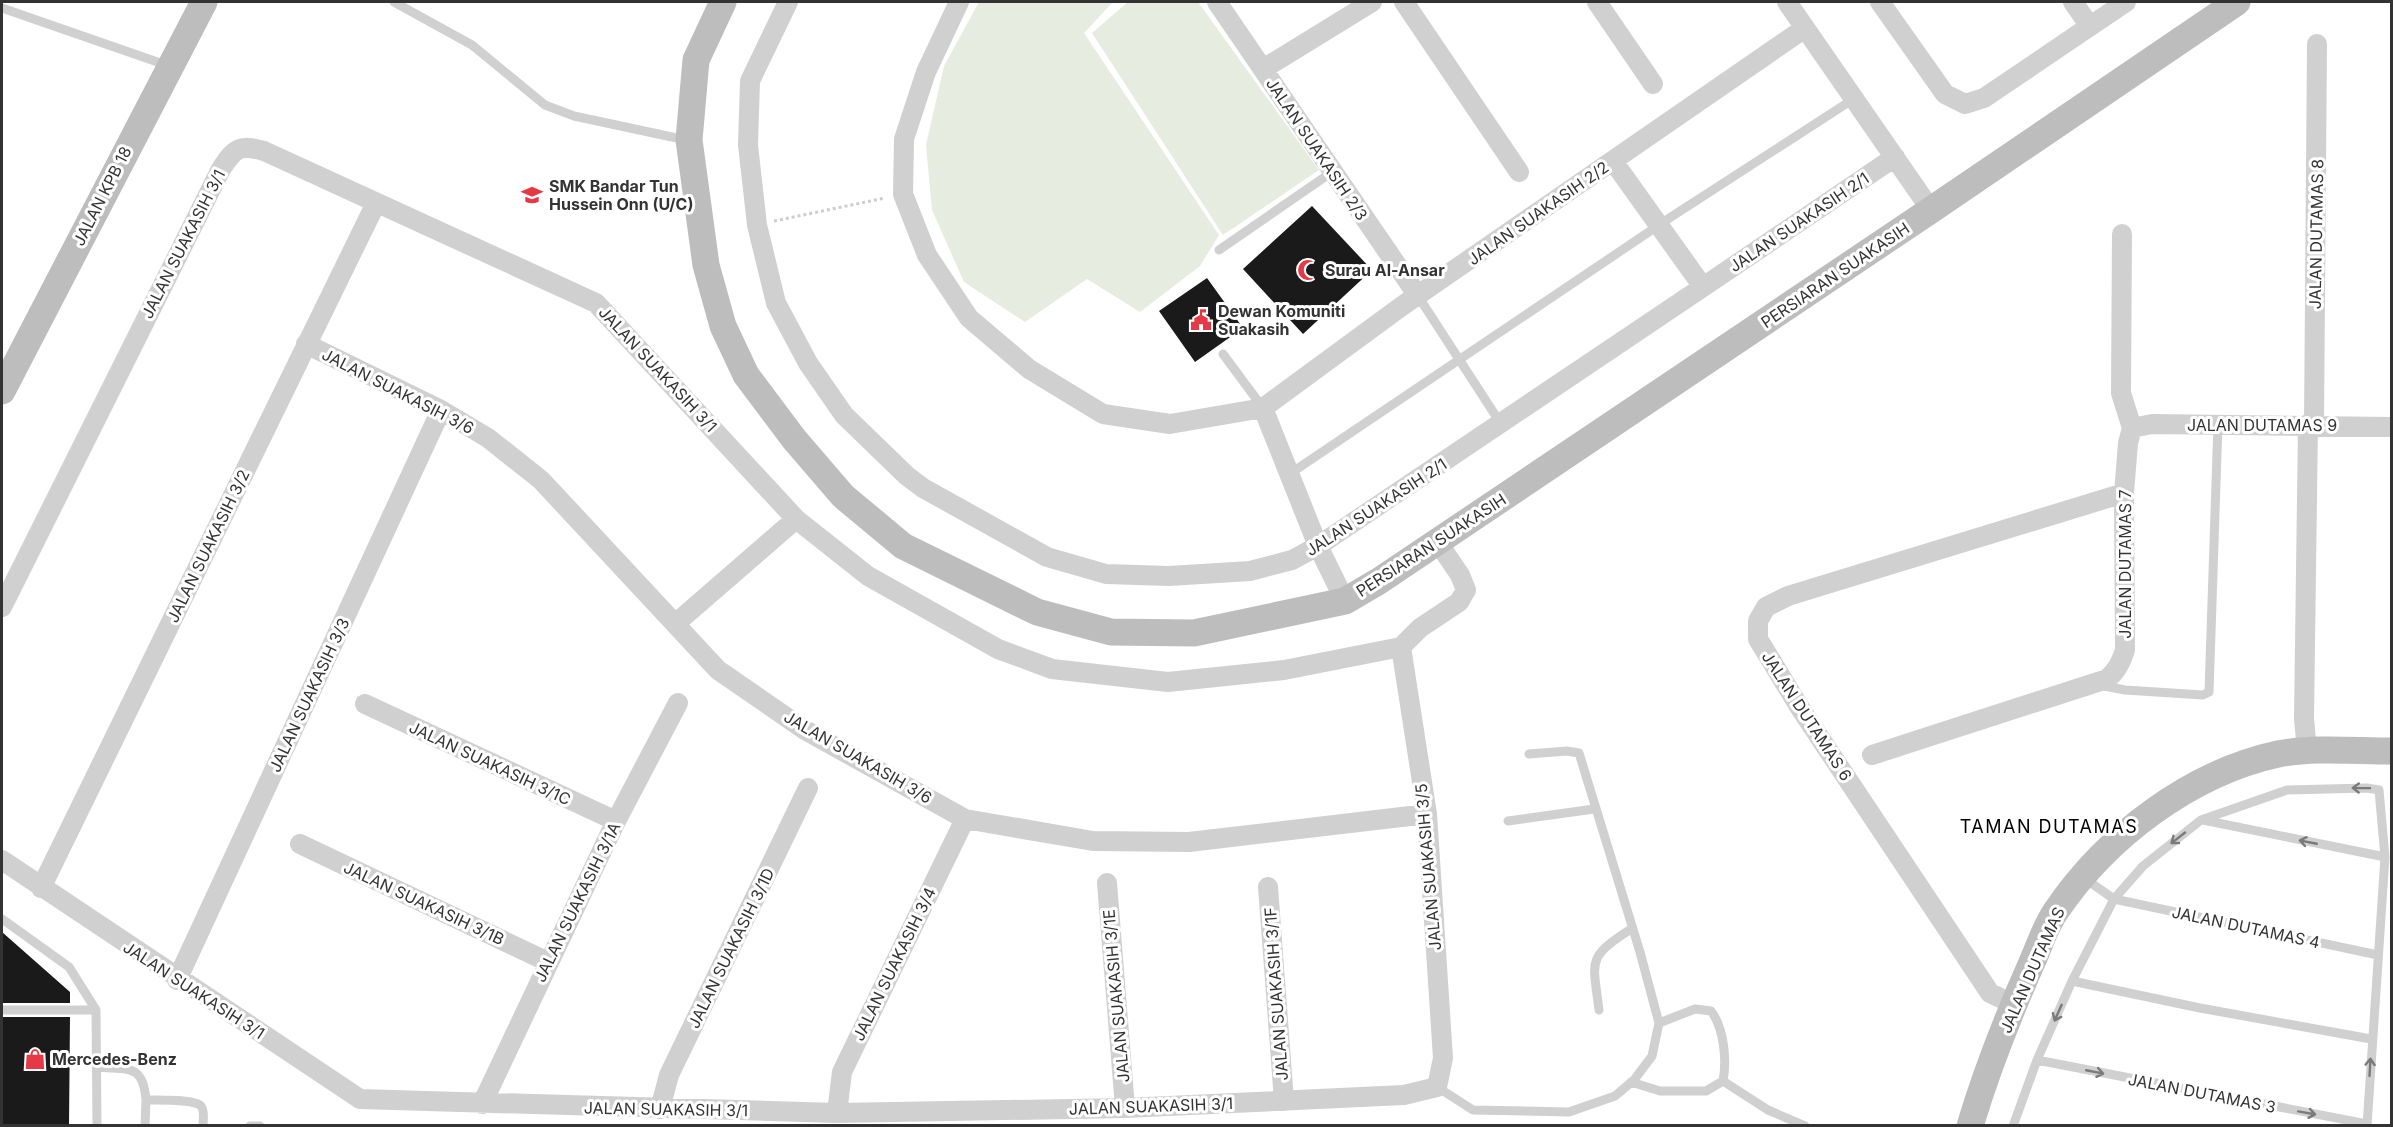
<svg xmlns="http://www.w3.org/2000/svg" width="2393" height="1127" viewBox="0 0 2393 1127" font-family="Inter,sans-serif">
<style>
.green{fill:#e6ecdf}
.building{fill:#1a1a1a}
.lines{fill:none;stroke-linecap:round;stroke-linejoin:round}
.path{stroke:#cdcdcd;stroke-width:3;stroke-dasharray:3 3;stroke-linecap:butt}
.lane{stroke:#d0d0d0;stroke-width:9}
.street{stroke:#d0d0d0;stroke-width:20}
.secondary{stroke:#bdbdbd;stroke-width:27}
.oneway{stroke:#7a7a7a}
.labels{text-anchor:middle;stroke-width:6;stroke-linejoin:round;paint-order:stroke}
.street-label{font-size:16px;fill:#333;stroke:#fff}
.poi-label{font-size:16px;font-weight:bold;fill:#333;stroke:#fff;text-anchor:start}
.neighbourhood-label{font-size:18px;letter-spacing:1.5px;fill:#000;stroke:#fff}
</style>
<rect width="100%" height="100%" fill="#fff"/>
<path class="green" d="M979,2h134l-29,31 135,202 -19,31 -60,46 -53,-33 -62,43 -61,-40 -32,-72 -6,-65 18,-79z
M1128,2h70l121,168 -96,65 -131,-202z"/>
<path class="building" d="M1312,206l60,64 -69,64 -60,-65z
M1207,278l36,50 -48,34 -36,-51z
M2,932l68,60v11h-68z
M2,1017h68l-1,108h-67z"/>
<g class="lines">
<path class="path" d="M774,221l111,-23"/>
<path class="lane" d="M394,2l78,43 73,60 29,11 112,24
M2,8l167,58
M1219,250l113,-78
M1418,296l83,128
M1223,354l40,54
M1291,473l380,-256 184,-119
M2099,685l26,5 78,5 6,-3 9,-268
M2203,820l182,37
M1508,821l86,-12
M2084,878l30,21 264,56
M2,919l67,48 27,43 1,116
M2072,981l128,27 171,31
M2,1010h94
M1599,1010c-6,-50 -13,-52 32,-81
M2037,1060l330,64
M97,1067c31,3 46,-4 49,33 11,0 48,-1 55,6 4,5 2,14 2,20
M1723,1081l45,29 37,16
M1631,1082l29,9h46l17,-10c4,-21 1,-53 -12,-70l-16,-2 -36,14
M1437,1087l36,23 96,2 46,-16 19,-16 18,-24 7,-33 -19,-71 -61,-199 -12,-2 -38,3
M145,1126l1,-26
M250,1126h10
M2013,1126l24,-66 35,-79 42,-82 29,-33 58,-46 86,-30 80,-2 12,2 6,67 -18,269"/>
<path class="street" d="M788,2l-38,79 -2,64 9,80 19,78 32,60 36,52 63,61 16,12 124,69 59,17 63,2 81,-5 42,-11 26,-14 385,-259
M959,2l-33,70 -22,67 -1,55 24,61 42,63 60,51 74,45 67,10 93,-16 139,-102 403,-278
M1217,2l201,294
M1404,2l115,170
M1597,2l56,82
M1787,2l144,208
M1880,2l65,92 20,10 19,-6 142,-96
M2073,2l16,23
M1263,69l109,-67
M1613,161l90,126 192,-130
M306,344l135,66 47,28 53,42 177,190 87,60 160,89 128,22 96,1 238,-28
M1263,408l55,138 27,55
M2314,424l3,-380
M2132,428l20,-4 240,3
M2,607l219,-438c14,-21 18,-25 43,-18l332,152 200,216 72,57 130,73 54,20 116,13 116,-12 117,-23 19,-19 39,-26 7,-12 -6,-15 -23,-34
M675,624l121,-105
M365,704l251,117
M2307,752l-3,-34 4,-294
M1872,755l235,-76c10,-8 14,-17 18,-29l-1,-157 4,-50 4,-15 -11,-35 1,-159
M300,844l248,118
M2,860l358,239 477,14 288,-5 279,-13 33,-8 6,-29 -16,-244 -26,-167
M1107,883l18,225
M1268,887l16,214
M41,888l335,-685
M177,980l264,-570
M2013,1004l-23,-11 -190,-285 -42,-69v-18l8,-14 22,-11 336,-103
M482,1104l134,-283 62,-118
M660,1109l9,-34 139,-287
M837,1113l5,-41 123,-253"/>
<path class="secondary" d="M723,2l-27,58 -7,80 17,125 17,61 23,49 48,64 49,57 60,50 134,66 74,20 83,1 151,-32 34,-20 552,-371 306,-208
M2,391l202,-389
M1970,1126c17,-57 39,-112 63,-166 7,-16 13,-35 23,-49 50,-74 134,-138 222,-157 36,-7 77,-3 114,-3"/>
</g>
<defs><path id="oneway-shaft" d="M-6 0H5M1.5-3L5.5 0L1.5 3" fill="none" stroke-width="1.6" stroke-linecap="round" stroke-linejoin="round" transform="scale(1.5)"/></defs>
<g class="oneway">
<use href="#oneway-shaft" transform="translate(2361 788) rotate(-179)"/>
<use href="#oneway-shaft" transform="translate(2178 838) rotate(142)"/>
<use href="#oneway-shaft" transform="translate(2308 842) rotate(-169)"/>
<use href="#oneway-shaft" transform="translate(2058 1013) rotate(114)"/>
<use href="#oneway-shaft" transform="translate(2370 1067) rotate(-87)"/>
<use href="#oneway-shaft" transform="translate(2095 1072) rotate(11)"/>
<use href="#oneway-shaft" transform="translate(2307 1113) rotate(10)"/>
</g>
<defs>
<symbol id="school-bare" viewBox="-9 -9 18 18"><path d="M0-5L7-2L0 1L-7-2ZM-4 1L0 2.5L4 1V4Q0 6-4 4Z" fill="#e63946" stroke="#fff" stroke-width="2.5" paint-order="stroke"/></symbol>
<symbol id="mosque-bare" viewBox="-9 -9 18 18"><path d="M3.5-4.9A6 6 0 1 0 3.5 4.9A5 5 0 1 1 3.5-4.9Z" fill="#e63946" stroke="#fff" stroke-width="2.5" paint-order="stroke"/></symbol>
<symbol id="civic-bare" viewBox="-9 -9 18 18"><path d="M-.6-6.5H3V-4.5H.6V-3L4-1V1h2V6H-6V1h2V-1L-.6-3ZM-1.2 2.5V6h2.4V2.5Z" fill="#e63946" stroke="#fff" stroke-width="2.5" paint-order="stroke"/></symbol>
<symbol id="shop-bare" viewBox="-9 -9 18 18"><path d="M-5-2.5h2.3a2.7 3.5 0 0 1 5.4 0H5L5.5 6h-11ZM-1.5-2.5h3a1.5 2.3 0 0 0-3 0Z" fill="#e63946" stroke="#fff" stroke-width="2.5" paint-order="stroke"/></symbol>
</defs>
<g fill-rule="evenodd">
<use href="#school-bare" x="517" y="180" width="30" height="30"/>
<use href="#mosque-bare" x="1293" y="255" width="30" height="30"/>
<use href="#civic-bare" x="1186" y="305" width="30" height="30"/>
<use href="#shop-bare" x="20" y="1044" width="30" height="30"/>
</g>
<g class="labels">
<g class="street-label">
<text transform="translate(1317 149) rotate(56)" y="6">JALAN SUAKASIH 2/3</text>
<text transform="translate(102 196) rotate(-63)" y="6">JALAN KPB 18</text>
<text transform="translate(1538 213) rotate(-35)" y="6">JALAN SUAKASIH 2/2</text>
<text transform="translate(1799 222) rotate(-34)" y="6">JALAN SUAKASIH 2/1</text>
<text transform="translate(2316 234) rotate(-89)" y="6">JALAN DUTAMAS 8</text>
<text transform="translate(183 244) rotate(-63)" y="6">JALAN SUAKASIH 3/1</text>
<text transform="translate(1835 275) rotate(-34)" y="6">PERSIARAN SUAKASIH</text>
<text transform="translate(658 369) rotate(47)" y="6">JALAN SUAKASIH 3/1</text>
<text transform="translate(398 391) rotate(27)" y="6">JALAN SUAKASIH 3/6</text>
<text x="2262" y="431">JALAN DUTAMAS 9</text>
<text transform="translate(1376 507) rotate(-33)" y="6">JALAN SUAKASIH 2/1</text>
<text transform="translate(1431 545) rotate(-33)" y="6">PERSIARAN SUAKASIH</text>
<text transform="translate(208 546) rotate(-64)" y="6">JALAN SUAKASIH 3/2</text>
<text transform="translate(2125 564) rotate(-90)" y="6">JALAN DUTAMAS 7</text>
<text transform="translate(309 695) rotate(-65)" y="6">JALAN SUAKASIH 3/3</text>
<text transform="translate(1807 716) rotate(57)" y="6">JALAN DUTAMAS 6</text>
<text transform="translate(858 757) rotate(30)" y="6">JALAN SUAKASIH 3/6</text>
<text transform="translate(490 763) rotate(25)" y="6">JALAN SUAKASIH 3/1C</text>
<text transform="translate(1428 867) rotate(-95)" y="6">JALAN SUAKASIH 3/5</text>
<text transform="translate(577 902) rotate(-64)" y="6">JALAN SUAKASIH 3/1A</text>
<text transform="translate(424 903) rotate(25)" y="6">JALAN SUAKASIH 3/1B</text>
<text transform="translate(2246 927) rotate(12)" y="6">JALAN DUTAMAS 4</text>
<text transform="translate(731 948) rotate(-64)" y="6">JALAN SUAKASIH 3/1D</text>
<text transform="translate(894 964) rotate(-64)" y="6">JALAN SUAKASIH 3/4</text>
<text transform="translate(2032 970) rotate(-66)" y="6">JALAN DUTAMAS</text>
<text transform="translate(194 990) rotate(33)" y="6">JALAN SUAKASIH 3/1</text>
<text transform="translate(1276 994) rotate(-94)" y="6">JALAN SUAKASIH 3/1F</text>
<text transform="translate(1116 996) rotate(-95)" y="6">JALAN SUAKASIH 3/1E</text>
<text transform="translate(2202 1093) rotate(11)" y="6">JALAN DUTAMAS 3</text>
<text transform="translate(1151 1106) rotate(-2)" y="6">JALAN SUAKASIH 3/1</text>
<text transform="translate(666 1109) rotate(1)" y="6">JALAN SUAKASIH 3/1</text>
</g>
<g class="poi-label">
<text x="549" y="192">SMK Bandar Tun<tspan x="549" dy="18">Hussein Onn (U/C)</tspan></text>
<text x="1325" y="276">Surau Al-Ansar</text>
<text x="1218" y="317">Dewan Komuniti<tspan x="1218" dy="18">Suakasih</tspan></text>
<text x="52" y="1065">Mercedes-Benz</text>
</g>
<g class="neighbourhood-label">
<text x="2049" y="833">TAMAN DUTAMAS</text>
</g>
</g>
<rect width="2393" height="1127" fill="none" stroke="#333333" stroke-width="6"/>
</svg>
